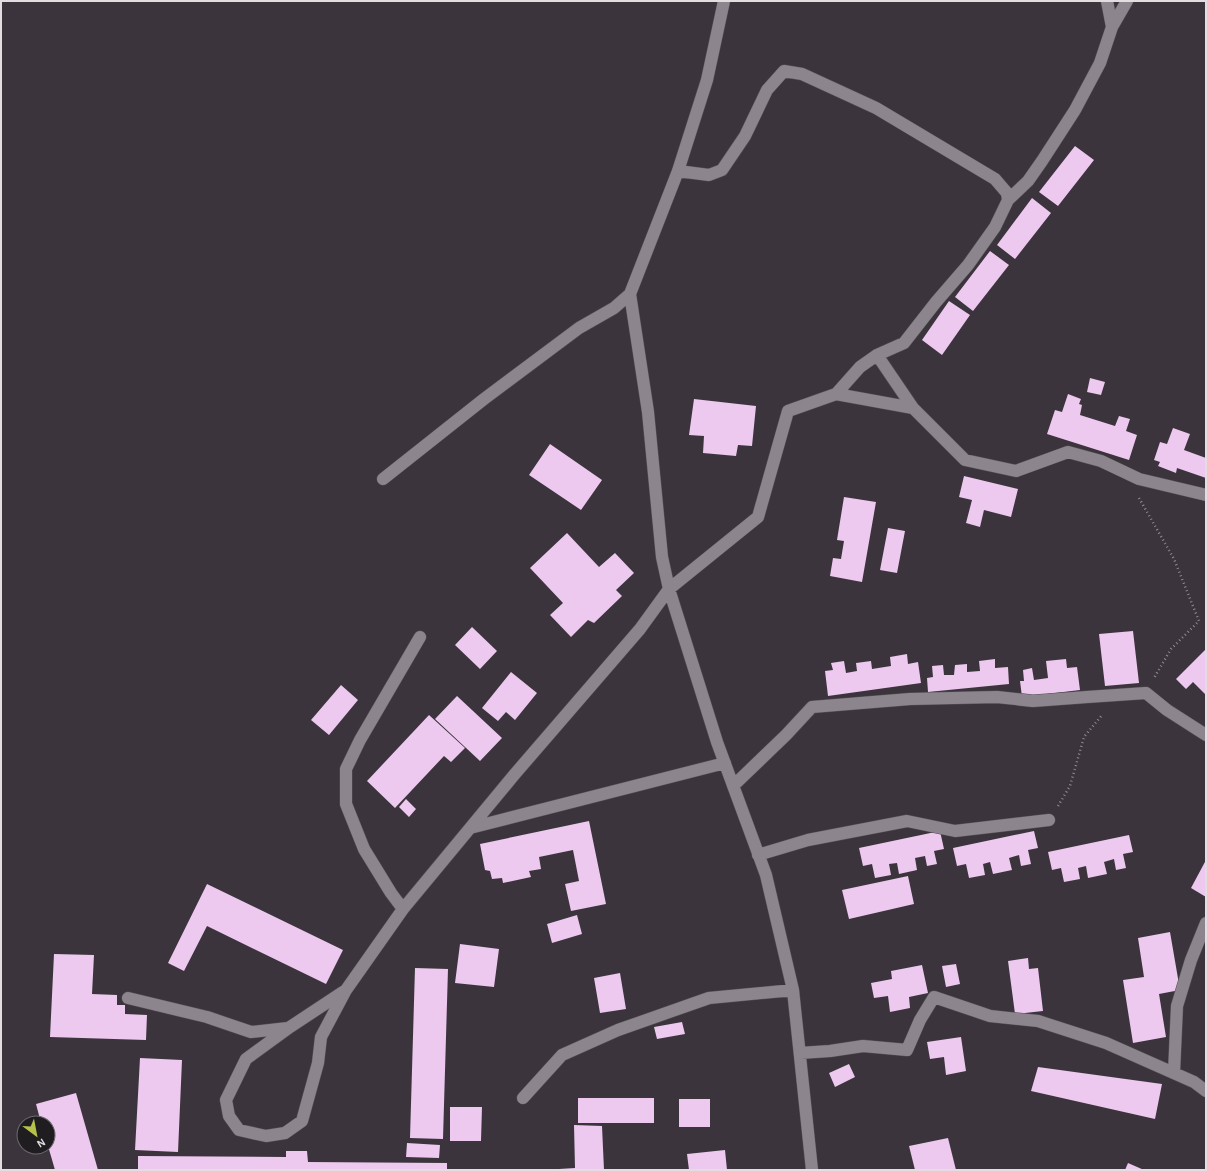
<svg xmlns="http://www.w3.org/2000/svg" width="1207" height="1171" viewBox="0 0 1207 1171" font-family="'Alegreya Sans',sans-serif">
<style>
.building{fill:#edc8ef}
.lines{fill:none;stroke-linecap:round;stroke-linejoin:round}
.minor-casing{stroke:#575258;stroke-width:13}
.path{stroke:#8f8a90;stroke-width:2.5;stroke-dasharray:1 3;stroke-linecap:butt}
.minor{stroke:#8d858d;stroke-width:12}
</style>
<rect width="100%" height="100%" fill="#3b343c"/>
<path class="building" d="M1075,146l19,14 -36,46 -19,-14z
M1032,198l19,15 -36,46 -18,-14z
M990,251l19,14 -36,46 -18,-14z
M949,301l21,14 -28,40 -20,-15z
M1090,378l15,4 -4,13 -14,-3z
M1068,394l13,5 -2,5 3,1 -2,10 35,11 4,-10 11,3 -4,12 11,4 -8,25 -82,-26 8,-24 7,2z
M694,399l62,7 -4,40 -14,-1 -2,11 -33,-3 1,-17 -15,-1z
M1173,428l17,6 -6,16 22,8v20l-29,-10 -1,5 -18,-7 2,-4 -6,-2 6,-18 7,2z
M550,444l52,36 -21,30 -52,-35z
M964,476l54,13 -7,28 -27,-7 -4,17 -14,-4 6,-23 -13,-3z
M844,497l32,5 -14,80 -32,-6 3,-18 8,1 3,-18 -7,-1z
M888,528l17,3 -8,42 -17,-3z
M567,533l32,34 16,-14 19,20 -18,17 6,6 -28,27 -6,-3 -17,17 -21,-22 13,-12 -33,-35z
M472,627l25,24 -17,18 -25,-24z
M1133,631l6,52 -34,3 -6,-52z
M1206,649v46l-13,-13 -7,7 -10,-10z
M907,654l1,10 10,-2 3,21 -93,13 -3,-25 8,-1 -2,-7 13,-2 2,12 11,-2 -1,-8 15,-2 1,8 19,-3 -1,-9z
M995,659v9l13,-1 1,17 -81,8 -1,-14 6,-1 -1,-11 11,-1 1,10h10l1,-10 12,-1v8l13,-1 -1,-10z
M1066,659l1,9 10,-1 3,23 -58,7 -2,-16h4l-1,-11 9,-2 2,12 14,-2 -2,-17z
M511,672l26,21 -22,27 -9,-8 -8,9 -16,-13z
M341,685l17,15 -29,35 -18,-15z
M457,696l45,42 -22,23 -45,-42z
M429,715l36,33 -14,14 -7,-6 -49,52 -28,-27z
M406,799l10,10 -7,8 -10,-10z
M589,821l17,83 -35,7 -6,-27 14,-3 -6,-31 -34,7 2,12 -12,2 2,6 -28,6 -1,-5 -10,1 -2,-8 -5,-1 -5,-26z
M940,831l4,18 -10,2 3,13 -10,2 -2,-10 -10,2 2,12 -18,4 -2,-11 -8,1 2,11 -16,3 -3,-14 -9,2 -4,-18z
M1034,831l4,17 -10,2 3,14 -10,2 -2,-11 -10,3 3,12 -19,4 -3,-12 -7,2 2,11 -16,3 -3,-14 -9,2 -4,-18z
M1129,835l4,17 -10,2 3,14 -10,2 -2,-11 -10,3 3,12 -19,4 -2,-12 -8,2 2,11 -16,3 -3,-14 -9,2 -4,-18z
M1206,860v37l-15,-9z
M908,876l6,28 -65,15 -7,-29z
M207,884l136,66 -17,34 -119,-58 -23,45 -16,-8z
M577,915l5,19 -30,9 -5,-19z
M1170,932l10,58 -21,4 7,43 -33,6 -10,-63 21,-3 -6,-39z
M460,944l39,5 -5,38 -39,-4z
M54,954l40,1 -2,39 25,1v10h8v9l22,1 -1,25 -96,-3z
M1028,958l1,11 9,-1 5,43 -28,3 -7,-53z
M956,964l4,20 -14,3 -4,-21z
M922,965l6,28 -19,4 1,11 -20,4 -2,-16 -14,2 -3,-15 21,-4 -1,-8z
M415,968l33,1 -5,170 -33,-1z
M620,973l6,36 -26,4 -6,-35z
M682,1022l3,12 -28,5 -3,-12z
M961,1037l5,34 -20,4 -2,-18 -14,2 -3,-17z
M140,1058l42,2 -4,92 -43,-2z
M849,1064l6,13 -20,10 -6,-14z
M1038,1067l124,17 -7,35 -124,-28z
M76,1093l22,77h-43l-7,-24v-23h-7l-5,-19z
M578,1098h76v25h-76z
M679,1099h31v28h-31z
M450,1107h32l-1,34h-31z
M574,1125l28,1 2,44h-45v-1l16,-1z
M948,1138l8,32h-41l-6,-24z
M407,1143l33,2 -1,13 -33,-1z
M725,1150l2,20h-38l-2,-16z
M286,1151h21l1,11 139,1v7h-309v-14l148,1z
M1128,1163l16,7h-19z"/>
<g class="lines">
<defs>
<path id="minor" d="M1112,27l15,-26
M1008,200l20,-19 14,-20 33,-51 25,-47 12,-36 -5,-26
M630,294l18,118 14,145 7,32 48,153 49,133 27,115 19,180
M877,355l36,53
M836,394l77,14 52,52 51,11 52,-19 33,9 38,18 67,16
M383,479l101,-80 95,-71 35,-20 16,-14 48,-123 29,-91 17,-79
M733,786l53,-51 26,-28 98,-8 87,-2 36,4 54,-4 59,-4 21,17 39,25
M470,828l255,-65
M758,855l50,-15 99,-19 48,10 94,-11
M403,909l-12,-16 -27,-44 -18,-45v-35l14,-29 60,-103
M346,990l-56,37 -44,32 -20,41 3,16 10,14 27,6 19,-3 17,-12 16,-58 3,-26 25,-47 57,-81 111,-134 126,-146 29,-40 89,-72 30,-106 48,-17 24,-27 17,-12 27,-12 32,-41 32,-37 27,-38 13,-27 -1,-7 -12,-14 -119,-71 -74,-34 -18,-3 -17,19 -22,46 -23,34 -13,5 -31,-4
M128,998l79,19 44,15 37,-4
M800,1053l30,-2 33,-5 44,4 13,-30 14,-23 56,19 48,5 68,22 88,39 12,9
M1174,1073l3,-67 14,-46 15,-37
M523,1098l39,-43 56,-25 91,-32 84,-8"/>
</defs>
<use href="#minor" class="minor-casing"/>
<path class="path" d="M1139,498l35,61 25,62 -28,28 -17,29
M1058,806l12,-20 14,-49 18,-22"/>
<use href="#minor" class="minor"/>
</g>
<rect width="1207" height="1171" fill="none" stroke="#e1dde1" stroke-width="4"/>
<g transform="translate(36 1135) rotate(148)"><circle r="19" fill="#201d21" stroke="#6d6a6e"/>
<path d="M0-3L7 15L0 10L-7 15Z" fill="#b5c249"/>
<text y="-6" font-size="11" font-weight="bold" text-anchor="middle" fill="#e1dde1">N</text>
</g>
</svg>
